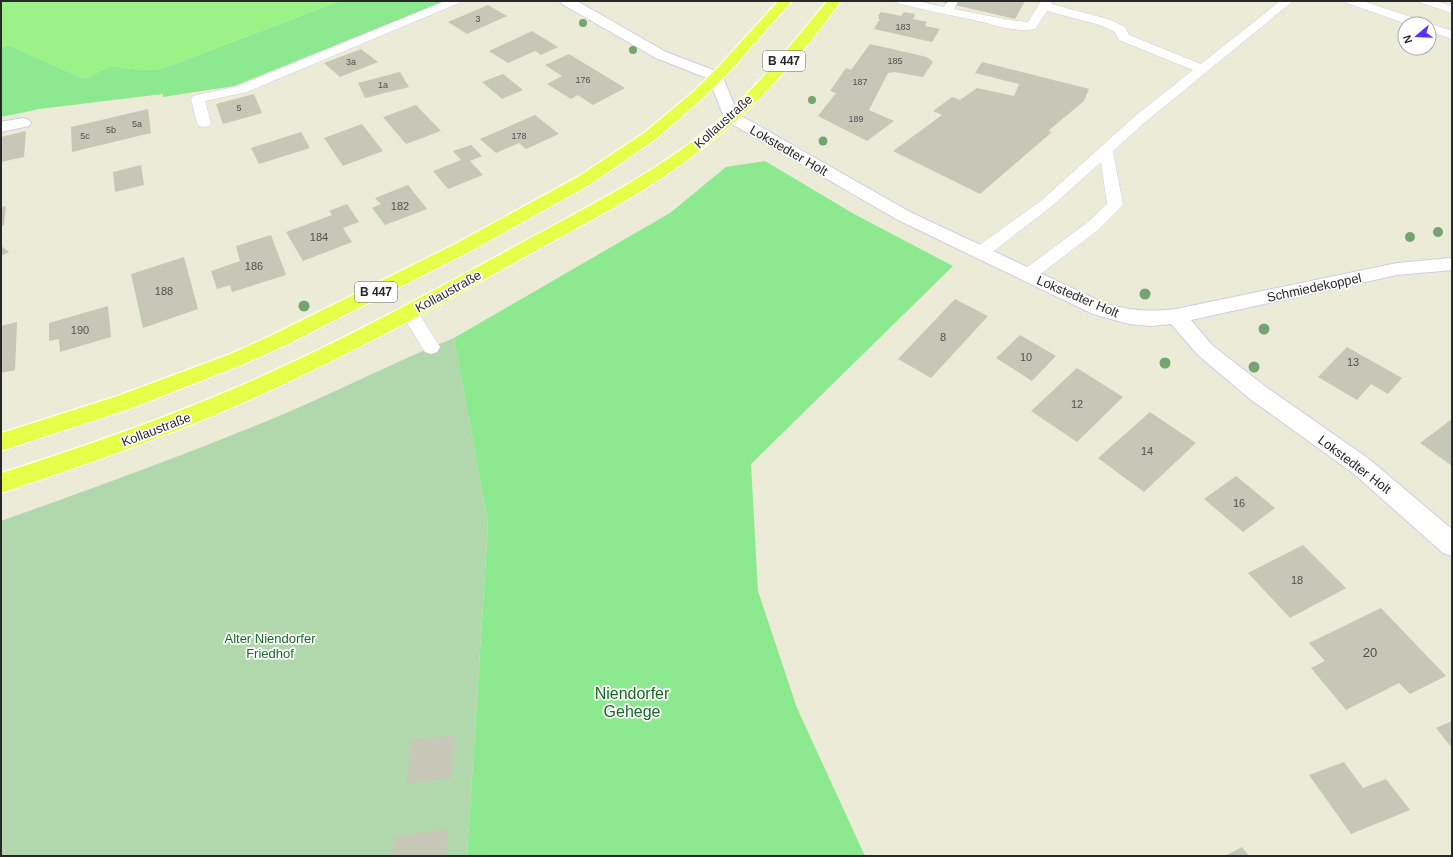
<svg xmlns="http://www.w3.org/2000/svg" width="1453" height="857" viewBox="0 0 1453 857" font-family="Helvetica,sans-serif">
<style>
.green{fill:#8de990}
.cemetery{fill:#b1d8ac}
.pitch{fill:#9df287}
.building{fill:#c7c7b7}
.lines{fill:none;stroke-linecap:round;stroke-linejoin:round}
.lane-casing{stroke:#d0cce3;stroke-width:1}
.street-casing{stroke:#d0cce3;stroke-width:2}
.primary-casing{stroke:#fff;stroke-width:2}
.lane{fill:#fff;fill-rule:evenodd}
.street{fill:#fff;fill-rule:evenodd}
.primary{fill:#e6ff49;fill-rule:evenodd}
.tree{fill:#74a472}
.labels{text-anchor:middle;stroke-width:3.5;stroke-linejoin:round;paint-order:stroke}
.far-number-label{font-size:9px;fill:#50504c}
.number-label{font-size:11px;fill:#50504c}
.shield{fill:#fff;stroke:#686868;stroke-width:1}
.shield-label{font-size:12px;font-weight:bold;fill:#282828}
.street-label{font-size:13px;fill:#282828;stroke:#fff}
.park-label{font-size:13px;fill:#126a20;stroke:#fff}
.near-number-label{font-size:13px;fill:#50504c}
.near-park-label{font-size:16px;fill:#126a20;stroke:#fff}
</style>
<rect width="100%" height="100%" fill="#ecebd7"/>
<path class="green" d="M340,1h105l-211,85 -71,11v-3l-124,15 -38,8v-69l7,-3 77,34 25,-13 30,4 21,-1z
M765,161l89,53 99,52 -202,198 7,127 39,117 68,148h-398l21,-332 -34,-186 216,-125 56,-46z"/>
<path class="cemetery" d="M454,338l34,186 -21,332h-466v-335c93,-33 186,-67 278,-105 59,-25 115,-54 175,-78z"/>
<path class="pitch" d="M1,1h339l-179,68 -21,1 -30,-4 -25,13 -77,-34 -7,3z"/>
<path class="building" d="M938,1h87l-10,18z
M488,5l19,11 -40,18 -19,-12z
M881,12l20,4 3,-4 11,2 -2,5 14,3 -2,4 15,3 -8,13 -58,-13 6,-10h-2l1,-3h-1z
M532,31l26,16 -17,8 -6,-4 -27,12 -19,-12z
M870,44l57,13 6,5 -10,15 -29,-5 -6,1 -19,37 25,11 -27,20 -49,-25 18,-23 -6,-2 16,-23 5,2z
M361,49l17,13 -38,15 -16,-14z
M569,54l56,34 -32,17 -15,-10 -7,4 -24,-15 15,-8 -17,-11z
M982,62l107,27 -5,12 -36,30 4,1 -72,62 -87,-43 49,-36 -9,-4 19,-14 8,3 17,-12 37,8 5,-12 -44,-11z
M400,72l9,15 -44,11 -7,-15z
M503,74l20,16 -21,9 -20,-17z
M254,94l8,19 -39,11 -7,-20z
M416,105l25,26 -35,13 -23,-27z
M148,109l3,24 -79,19 -1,-25z
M535,115l24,19 -33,15 -7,-6 -23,10 -16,-14z
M362,124l21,27 -40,15 -19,-28z
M26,131l-2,26 -23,5v-25z
M301,132l9,16 -51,16 -8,-16z
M471,145l11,11 -12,5 13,14 -35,14 -15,-18 28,-11 -8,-9z
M141,165l3,20 -29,7 -2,-20z
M408,185l19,24 -42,16 -13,-17 9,-4 -6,-6z
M347,204l12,18 -16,6 9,14 -49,19 -17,-29 46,-17 -3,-4z
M6,206l-2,19 -3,1v-19z
M271,235l15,40 -54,17 -2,-7 -13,4 -6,-18 29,-10 -4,-15z
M1,246l8,6 -8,4z
M184,257l14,52 -55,19 -12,-54z
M955,299l33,17 -57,62 -33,-19z
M108,306l3,31 -51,15 -1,-13 -10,2v-18z
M17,322l-2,48 -14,3v-47z
M1020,335l36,21 -24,25 -36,-23z
M1347,347l55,31 -14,16 -17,-10 -14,16 -39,-23z
M1077,368l46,29 -46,45 -46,-31z
M1150,412l46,31 -52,49 -46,-34z
M1452,419v47l-32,-23z
M1236,476l39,32 -32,24 -39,-33z
M1303,545l43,43 -56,30 -42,-45z
M1381,608l65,68 -36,18 -11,-11 -53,27 -35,-42 14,-7 -16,-18z
M1452,721v27l-16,-20z
M455,735l-4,43 -44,6 4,-44z
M1344,762l19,26 23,-9 24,31 -59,24 -42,-59z
M448,829l-2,27h-54l3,-20z
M1242,847l7,9h-24z"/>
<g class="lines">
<defs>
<path id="lane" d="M445,1h16l-2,2 -212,89 -42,9 6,22 -2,3 -5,1 -5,-1 -2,-3 -6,-24 2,-3 45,-10z
M895,1h22l27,6 4,-6h10l-4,8 55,11 19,2 13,-21h12l-2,3 57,15 17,8 4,8 72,29 79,-63h13l-149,122 -31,28 10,54 -25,25 -64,49 -6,2 -6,-2 -2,-4 2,-4 66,-49 19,-18 -6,-42 -49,44 -66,51 -6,1 -6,-1 -2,-4 2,-4 68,-49 92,-83 59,-47 -74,-30 -4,-8 -15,-7 -53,-14 -12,18c-17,4 -40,-4 -57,-8 -27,-6 -54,-11 -81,-18z
M1345,1h18l60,20 2,3h-18l-60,-21z
M1419,1h17l16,5v7l-31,-10z
M1429,23l23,8v8l-23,-8v-7h-3z
M410,307l6,2 21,33 3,5 -3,5 -6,2 -6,-2 -24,-39 3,-4z"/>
<path id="street" d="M560,1h17l89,51 55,21 17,41 172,98 196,92c27,7 42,8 70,5l221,-46 55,-5v12l-55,5 -206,45 21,25 54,42 103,72 72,61 11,9v27l-9,-3 -90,-80 -103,-74 -52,-44 -27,-31 -20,2 -22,-2 -36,-10 -195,-94 -173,-100 -16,-41 -53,-21 -94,-54z
M23,118l6,2 2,3 -2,3 -28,6v-10z"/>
<path id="primary" d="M778,1h14l-62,70 -26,26 -47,41 -66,46 -122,68 -183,93 -42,19 -112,44 -131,43v-18l116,-37 113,-42 42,-19 183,-91 124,-68 66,-44 49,-41 26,-26z
M827,1h14c-39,54 -86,108 -139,148 -61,48 -132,82 -199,120 -91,52 -183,101 -279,142 -73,31 -148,57 -223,82v-20c82,-26 162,-54 241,-88 92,-40 180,-88 268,-136 69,-38 141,-73 202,-123 44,-36 79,-82 115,-125z"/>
</defs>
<use href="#lane" class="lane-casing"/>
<use href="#street" class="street-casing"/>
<use href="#primary" class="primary-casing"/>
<use href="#lane" class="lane"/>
<use href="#street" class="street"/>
<use href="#primary" class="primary"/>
</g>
<g class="tree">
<circle cx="583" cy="23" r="4"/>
<circle cx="633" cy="50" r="4"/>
<circle cx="812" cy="100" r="4"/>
<circle cx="823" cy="141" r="4.5"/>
<circle cx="1438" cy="232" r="5"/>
<circle cx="1410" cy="237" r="5"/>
<circle cx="1145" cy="294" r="5.5"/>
<circle cx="304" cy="306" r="5.5"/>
<circle cx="1264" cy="329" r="5.5"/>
<circle cx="1165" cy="363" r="5.5"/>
<circle cx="1254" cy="367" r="5.5"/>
</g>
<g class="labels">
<g class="far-number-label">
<text x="478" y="22">3</text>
<text x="903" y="30">183</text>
<text x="895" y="64">185</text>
<text x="351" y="65">3a</text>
<text x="583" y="83">176</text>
<text x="860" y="85">187</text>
<text x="383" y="88">1a</text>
<text x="239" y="111">5</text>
<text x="856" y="122">189</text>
<text x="137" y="127">5a</text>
<text x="111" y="133">5b</text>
<text x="85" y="139">5c</text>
<text x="519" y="139">178</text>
</g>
<g class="number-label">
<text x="400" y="210">182</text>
<text x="319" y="241">184</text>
<text x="254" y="270">186</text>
<text x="164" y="295">188</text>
<text x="80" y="334">190</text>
<text x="943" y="341">8</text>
<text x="1026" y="361">10</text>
<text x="1353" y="366">13</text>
<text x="1077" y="408">12</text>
<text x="1147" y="455">14</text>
<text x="1239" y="507">16</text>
<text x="1297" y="584">18</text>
</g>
<g class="shield">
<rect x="763" y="51" width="42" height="20" rx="3"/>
<rect x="355" y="282" width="42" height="20" rx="3"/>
</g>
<g class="shield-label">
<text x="784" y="65">B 447</text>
<text x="376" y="296">B 447</text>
</g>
<g class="street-label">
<text transform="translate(723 121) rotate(-42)" y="5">Kollaustraße</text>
<text transform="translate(789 150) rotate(30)" y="5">Lokstedter Holt</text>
<text transform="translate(1314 287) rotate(-12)" y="5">Schmiedekoppel</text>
<text transform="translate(448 291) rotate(-29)" y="5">Kollaustraße</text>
<text transform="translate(1078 296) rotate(23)" y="5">Lokstedter Holt</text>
<text transform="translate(156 429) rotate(-21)" y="5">Kollaustraße</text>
<text transform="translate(1355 464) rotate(37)" y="5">Lokstedter Holt</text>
</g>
<g class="park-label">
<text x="270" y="643">Alter Niendorfer<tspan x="270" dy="15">Friedhof</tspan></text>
</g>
<g class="near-number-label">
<text x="1370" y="657">20</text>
</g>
<g class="near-park-label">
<text x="632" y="699">Niendorfer<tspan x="632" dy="18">Gehege</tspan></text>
</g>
</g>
<rect width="1453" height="857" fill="none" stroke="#282828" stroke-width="4"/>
<g transform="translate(1417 36) rotate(251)"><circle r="19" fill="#ffffff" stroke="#a9a9a9"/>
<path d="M0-3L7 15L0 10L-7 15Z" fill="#5731ff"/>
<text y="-6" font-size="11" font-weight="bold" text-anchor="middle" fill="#282828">N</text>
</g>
</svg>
